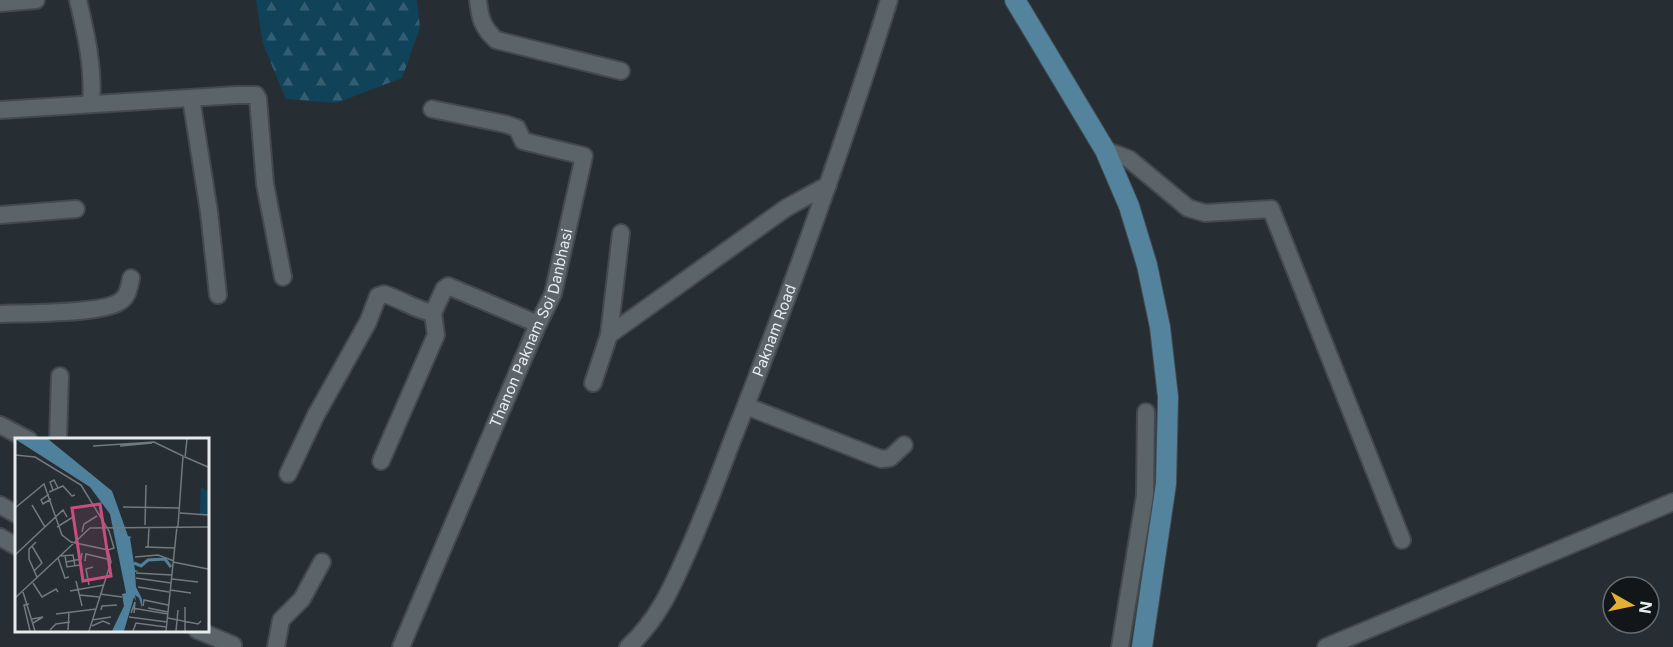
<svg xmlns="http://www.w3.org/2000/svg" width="1673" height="647" viewBox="0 0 1673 647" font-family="Inter,sans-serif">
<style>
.forest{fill:url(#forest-firs)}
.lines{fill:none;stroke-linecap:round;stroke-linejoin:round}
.minor-casing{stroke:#434a4e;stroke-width:20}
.major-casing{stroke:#434a4e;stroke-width:22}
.minor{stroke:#5b6469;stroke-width:16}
.major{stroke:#53839d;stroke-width:20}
.labels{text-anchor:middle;stroke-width:6;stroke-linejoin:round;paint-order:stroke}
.street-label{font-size:15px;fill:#e6ebee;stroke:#121618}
.inset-river{fill:none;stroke:#50819c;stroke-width:3}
.inset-road{fill:none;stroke:#737a7e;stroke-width:1.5}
.view{fill:#cb4d80;fill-opacity:0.15;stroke:#cb4d80;stroke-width:3}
.inset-edge{fill:none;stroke:#e6ebee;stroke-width:3}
</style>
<defs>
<pattern id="forest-firs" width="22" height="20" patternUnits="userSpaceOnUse" patternTransform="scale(1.5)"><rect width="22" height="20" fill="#10435a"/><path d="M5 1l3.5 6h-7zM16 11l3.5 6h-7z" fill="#335e72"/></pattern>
</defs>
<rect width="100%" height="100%" fill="#262e33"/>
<path class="forest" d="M256,0h161l3,28 -18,50 -66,25 -50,-4 -23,-55z"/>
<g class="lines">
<defs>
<g id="minor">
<path d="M78,0c8,34 16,68 13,104"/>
<path d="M478,0c2,18 4,27 18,40l125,31"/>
<path d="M0,3l36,-3"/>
<path d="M191,98l18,114 9,83"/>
<path d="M0,110l237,-15h19l2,4 7,85 18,93"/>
<path d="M1105,150l24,9 59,49 17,5 66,-4 131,331"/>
<path d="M0,215l76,-6"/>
<path d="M0,314c24,-1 102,0 119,-12 9,-5 10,-14 12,-24"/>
<path d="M609,335l12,-102"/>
<path d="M593,383l16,-48 177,-127 42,-23"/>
<path d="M746,406l135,53 9,-1 14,-13"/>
<path d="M0,425l29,15"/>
<path d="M58,440l2,-64"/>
<path d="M381,461l55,-126 -3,-22"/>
<path d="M288,474l28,-59 52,-93 10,-26 6,-2c17,5 31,16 49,19l11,-24 4,-3 90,38"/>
<path d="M0,505l16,9"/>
<path d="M0,537l16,9"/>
<path d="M197,630l36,15"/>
<path d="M276,647l5,-27 21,-21 20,-37"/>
<path id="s1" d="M401,647l137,-323 15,-30 31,-138 -61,-15 -6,-13 -12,-4 -73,-15"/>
<path id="s2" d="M628,647c30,-27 44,-60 60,-96 15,-34 29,-70 42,-105 58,-147 112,-295 159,-446"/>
<path d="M1120,647l25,-152 1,-83"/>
<path d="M1326,647l347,-145"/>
</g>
<path id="major" d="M1015,0l90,150 24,56 18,59 13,62 8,70 -2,87 -24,163"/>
</defs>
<use href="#minor" class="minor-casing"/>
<use href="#major" class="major-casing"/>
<use href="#minor" class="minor"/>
<use href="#major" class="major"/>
</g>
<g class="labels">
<g class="street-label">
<text dy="5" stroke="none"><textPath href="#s1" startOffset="345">Thanon Paknam Soi Danbhasi</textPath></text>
<text dy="5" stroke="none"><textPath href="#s2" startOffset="351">Paknam Road</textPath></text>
</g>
</g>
<g transform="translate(15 438)">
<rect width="194" height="194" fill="#262e33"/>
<path d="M186,49l7,4v23h-8z" fill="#10435a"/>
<path d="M0,1h33l64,52 16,45 4,1 -2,1 5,32 4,1 -4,1 1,15 6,12v9l-3,-10 -4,-3 1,6 -2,-4 -10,34h-12l12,-25 -2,-12 4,-1 -16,-79 -20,-27z" fill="#50819c"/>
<path class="inset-river" d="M119,125l7,3 7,-6 17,-1 6,8"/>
<path class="inset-road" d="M78,8l61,-4 29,14 -5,70M105,8l32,-3M0,17l20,2 46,28 28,46 5,17 -6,2M170,19l23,10M170,20l2,-19M38,52l-3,-8 4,-2 4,8M34,54l14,-6 9,10 3,-1M34,56l-8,6 2,4 8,-5M17,67l13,22M108,69l57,1M0,70l29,-24 18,51 9,7 37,8 3,12 -22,69M165,75l28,2M130,87l1,-40M42,89l16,-10M67,94l2,-8 13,-8M21,104l-7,7v10l8,18M17,108l10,17 -8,8M130,109l30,1M133,109l1,-20M0,117l48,-45 4,7M46,118l12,-1 2,11M50,118l2,11 13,-2M120,119l23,-2 16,6M43,120l7,20 4,-1M70,123l1,-7 25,6M51,124l15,-3 1,-6M158,124l35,7M121,135l36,2M121,140l35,5M157,141l26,3M61,143l6,25M18,145l9,14 14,-8 2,3M74,147l-3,-16 7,-2M123,149l31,5M155,152l21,3M55,153l34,-6M8,154l12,39M85,156l22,3M65,157l19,2M0,160l75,-70 118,-1M14,166l-5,1 6,26M128,168l1,-6 24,5M117,170l36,6M133,170l20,4M86,172l1,-4 15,-1M116,175l4,-11 -1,11M41,176l40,-5M114,179l38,5M153,180l30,6 3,-3M17,181l11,-2 -10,6M77,182l19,-3M77,188l11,-5 7,3M35,192l6,-6 14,-2M53,192l1,-18M118,193l3,-8 30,4M151,193l11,-105M161,193l2,-21M170,193v-24"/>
<path class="view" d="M85,66l11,72 -28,5 -11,-73z"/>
<rect width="194" height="194" class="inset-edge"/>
</g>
<g transform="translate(1631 605) rotate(99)"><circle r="28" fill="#121618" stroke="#676b6e" stroke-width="1.5"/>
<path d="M0-4.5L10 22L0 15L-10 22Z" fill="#e3ae35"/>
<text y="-9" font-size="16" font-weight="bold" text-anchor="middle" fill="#e6ebee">N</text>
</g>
</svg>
